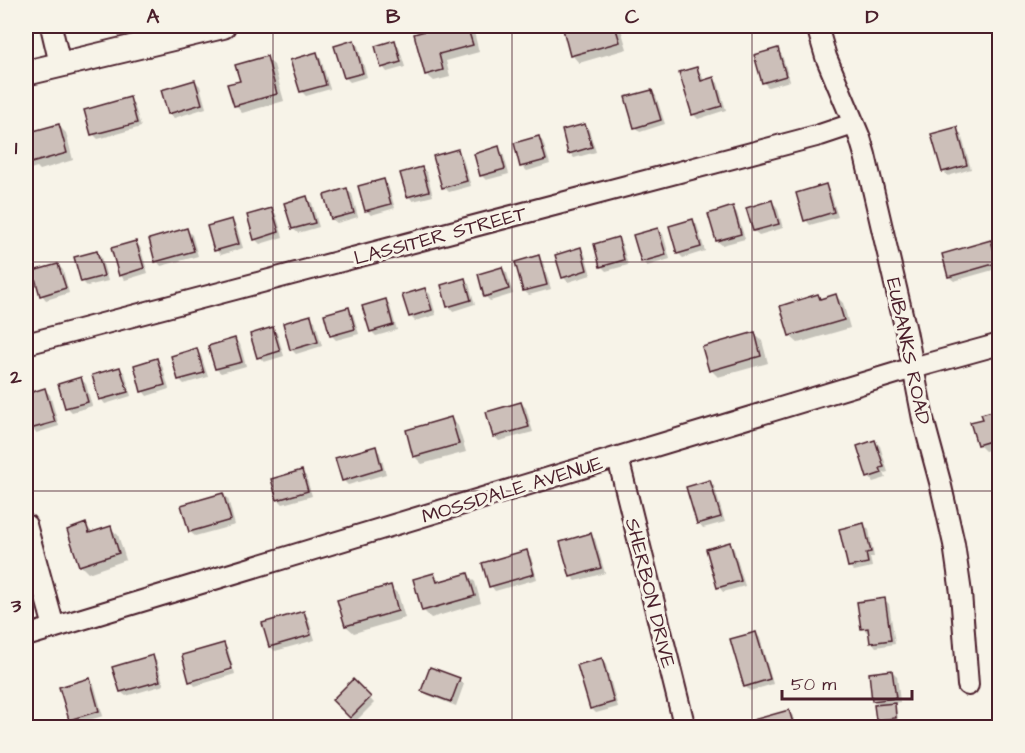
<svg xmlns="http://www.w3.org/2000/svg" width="1025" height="753" viewBox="0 0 1025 753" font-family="'Architects Daughter',sans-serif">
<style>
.shadow{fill:#0003}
.building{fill:#ccbfb9;stroke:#4a1f2b;stroke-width:1.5}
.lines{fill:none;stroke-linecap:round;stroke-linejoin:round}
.minor-casing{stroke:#4a1f2b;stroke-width:24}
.tertiary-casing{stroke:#4a1f2b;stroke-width:28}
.minor{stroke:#f7f3e8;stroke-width:20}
.tertiary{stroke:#f7f3e8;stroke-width:24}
.grid{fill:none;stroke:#4a1f2b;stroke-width:1.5;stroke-opacity:0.55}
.labels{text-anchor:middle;stroke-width:6;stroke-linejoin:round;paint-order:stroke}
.street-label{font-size:20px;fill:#4a1f2b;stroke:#f7f3e8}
.neatline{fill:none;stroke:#4a1f2b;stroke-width:2}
.grid-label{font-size:20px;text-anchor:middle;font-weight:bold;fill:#4a1f2b}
</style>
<rect width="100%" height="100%" fill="#f7f3e8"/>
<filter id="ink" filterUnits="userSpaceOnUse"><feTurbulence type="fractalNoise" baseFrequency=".0167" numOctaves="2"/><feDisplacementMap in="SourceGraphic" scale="12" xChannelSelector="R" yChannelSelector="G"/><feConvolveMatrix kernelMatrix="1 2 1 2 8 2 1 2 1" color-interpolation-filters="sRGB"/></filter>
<g filter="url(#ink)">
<path class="shadow" d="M448,26h22l3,2 6,24 -33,9 4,16 -16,4 -8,-7 -11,-39z
M581,26h39l7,23 -48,14 -7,-8 -8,-25z
M353,41l5,5 9,31 -17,5 -5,-5z
M394,42l5,5 6,20 -18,5 -4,-5z
M777,50l5,5 8,26 -22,6 -5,-5z
M316,54l5,5 9,30 -24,7 -5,-5z
M266,58l8,7 10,36 -42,12 -7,-8z
M696,68l5,5 3,8 9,-2 5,4 8,27 -28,9 -5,-5z
M195,81l5,5 6,22 -32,10 -5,-5z
M652,91l4,5 9,28 -25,8 -5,-5z
M129,99l5,5 7,23 -43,12 -5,-5z
M58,125l8,8 7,27 -33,10 -3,-3 -10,3 -1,-1v-34z
M585,125l4,5 7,22 -22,6 -4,-5z
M956,129l5,5 10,35 -23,7 -5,-5z
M539,137l4,5 7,22 -23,7 -5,-5z
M498,148l5,5 6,21 -23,6 -5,-5z
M458,151l4,5 9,30 -22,6 -5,-5z
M422,168l5,5 6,23 -20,5 -5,-5z
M384,181l4,4 7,23 -24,7 -5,-5z
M825,186l5,5 8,26 -28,8 -4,-5z
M347,190l5,4 6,23 -21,6 -5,-4z
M307,198l5,5 7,24 -21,6 -5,-4z
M772,202l5,5 6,21 -24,7 -5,-4z
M733,208l4,5 8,26 -23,6 -5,-4z
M271,209l5,5 7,23 -23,7 -5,-5z
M231,220l5,5 7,23 -22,7 -5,-5z
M693,221l4,4 8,26 -22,7 -5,-5z
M658,229l5,5 7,25 -23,7 -5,-5z
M187,230l5,5 6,21 -37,10 -4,-5z
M617,239l5,5 6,21 -22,6 -4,-4 -7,-22z
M135,242l5,5 8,26 -23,7 -5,-5z
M990,242l5,5 5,15v6l-46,13 -5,-4 -6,-22z
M580,249l5,5 6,21 -23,7 -5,-5z
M97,252l4,5 7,24 -21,5 -4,-4 -7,-24z
M538,257l5,5 8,27 -22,6 -5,-4z
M58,265l5,5 6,23 -23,7 -4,-5z
M502,268l5,5 6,21 -23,7 -5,-5z
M464,280l5,4 6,20 -22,7 -4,-5z
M26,283l5,20 -5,1z
M425,290l5,4 6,21 -21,6 -5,-5z
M818,296l4,4 14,-4 7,7 7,25 -52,15 -8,-7z
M385,301l5,5 7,24 -21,6 -5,-5z
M348,309l5,5 6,20 -23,6 -5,-5z
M310,317l5,4 7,25 -26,8 -5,-5z
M272,329l5,4 7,23 -20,6 -5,-5z
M754,333l8,8 6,22 -50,14 -7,-7z
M235,340l5,4 6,22 -25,7 -5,-4z
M196,350l5,5 7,22 -24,7 -5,-5z
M157,360l5,5 7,24 -22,7 -4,-5z
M120,369l5,4 6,23 -26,8 -4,-5z
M81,379l5,5 6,22 -20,6 -5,-5z
M45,390l5,5 9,31 -23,7 -5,-5 -5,-19v-13z
M521,403l5,5 7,24 -34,9 -4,-4z
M1000,411v36l-15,4 -7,-7 7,-24z
M451,418l7,8 8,26 -44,12 -7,-7 -8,-26z
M875,441l5,5 8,26 -4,1 2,5 -13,4 -4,-5z
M375,448l5,5 6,21 -38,11 -5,-5z
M301,472l5,4 6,20 -29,8 -5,-5z
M710,481l4,5 11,36 -22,6 -4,-5z
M223,495l5,4 7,26 -40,11 -5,-4z
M85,525l8,8 17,-5 8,7 8,25 -38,13 -8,-8z
M864,525l5,5 5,27h-4l2,10 -18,4 -5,-5z
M590,535l5,4 10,34 -29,8 -5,-5z
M729,544l5,5 11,37 -22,6 -4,-5z
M526,552l5,5 6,22 -42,12 -4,-5z
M434,575l8,7 26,-7 7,7 6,21 -50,15 -8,-8z
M390,587l8,7 7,24 -51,15 -8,-7 -7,-25z
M884,599l5,5 6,40 -19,3 -4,-5 -2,-9h-2l-5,-5z
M303,612l5,5 7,23 -40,11 -4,-4 -7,-23z
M756,633l4,5 13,46 -23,7 -5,-5z
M223,645l5,4 5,18 -41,12v3l-8,-26z
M153,657l4,5 7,23 -38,11 -5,-4z
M601,660l5,5 12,42 -22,6 -5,-5z
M234,670l1,4 -40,12 -3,-4z
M892,671l5,5 3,26 -7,1 3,3 2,13 -19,2 -2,-2 2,-13 -5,-6z
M89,680l5,4 9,32 -28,8 -5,-5z
M459,680l5,4 -8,22 -28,-11 -5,-4z
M353,681l21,22 -19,19 -21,-22z
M788,711l5,5 3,12h-39z"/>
<path class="building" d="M443,26h24l6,19 -34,9 4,16 -18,5 -11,-41z
M576,26h39l5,16 -50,14 -7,-27z
M354,40l9,33 -19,5 -10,-32z
M395,40l6,22 -20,6 -6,-22z
M778,48l8,28 -24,7 -8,-28z
M317,52l9,33 -26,7 -10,-32z
M267,56l10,38 -43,12 -7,-22 13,-3 -5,-16z
M697,67l4,14 13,-4 8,29 -30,9 -13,-43z
M195,80l7,24 -34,10 -7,-24z
M652,90l9,30 -27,8 -9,-31z
M130,97l7,26 -46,12 -7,-25z
M59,124l8,29 -36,10 -1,-3 -4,1v-28z
M585,124l7,23 -24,7 -6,-24z
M957,127l10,38 -25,7 -11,-38z
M539,136l7,24 -26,7 -6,-24z
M499,146l6,23 -25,7 -6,-22z
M458,149l9,32 -25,7 -9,-32z
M422,167l7,24 -22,6 -7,-24z
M384,179l7,25 -26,7 -7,-25z
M826,184l8,28 -30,9 -8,-28z
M347,188l7,25 -23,6 -7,-24z
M307,196l8,27 -23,6 -8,-26z
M772,200l7,24 -26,7 -7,-23z
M733,206l8,28 -25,7 -8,-27z
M272,208l7,24 -25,8 -7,-25z
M232,219l7,25 -25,7 -7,-25z
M693,219l8,28 -24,7 -8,-28z
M187,228l7,23 -39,11 -6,-23z
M658,228l8,27 -25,7 -8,-27z
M618,237l6,23 -24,7 -6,-23z
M991,240l6,23 -49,14 -6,-23z
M136,241l8,27 -25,8 -8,-28z
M581,247l6,23 -25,8 -7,-23z
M97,251l7,25 -23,6 -7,-25z
M539,255l8,30 -24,6 -8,-29z
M58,264l8,24 -26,8 -7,-25z
M502,267l7,22 -25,8 -6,-23z
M465,278l6,22 -24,7 -6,-22z
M425,288l7,22 -23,7 -7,-22z
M818,294l2,5 16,-5 8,26 -55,16 -9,-30z
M386,299l7,26 -23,7 -8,-26z
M349,307l6,22 -25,7 -6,-22z
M311,315l7,27 -28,8 -7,-27z
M273,327l7,24 -23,7 -7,-24z
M755,332l6,24 -52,15 -7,-24z
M235,338l7,24 -27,7 -7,-23z
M197,348l7,25 -26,7 -7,-24z
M157,358l8,27 -24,7 -7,-27z
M120,367l8,25 -29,8 -7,-25z
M81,377l7,25 -23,6 -7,-24z
M45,388l10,34 -25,7 -4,-15v-20z
M521,402l8,25 -36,10 -7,-25z
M1000,409v33l-5,1 -1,-3 -17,5 -7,-23 13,-3 -2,-5z
M451,417l8,27 -46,13 -7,-27z
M875,440l9,27 -4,1 2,5 -15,5 -10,-32z
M376,446l6,23 -40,12 -7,-23z
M302,470l6,21 -31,9 -6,-21z
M710,480l11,37 -24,7 -11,-37z
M223,493l8,27 -42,12 -8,-27z
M86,523l3,10 22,-7 8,27 -40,13 -12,-36z
M864,523l7,29 -5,1 2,10 -20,4 -9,-38z
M591,533l10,35 -31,9 -10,-35z
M730,542l11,39 -24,7 -11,-39z
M527,550l7,24 -45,13 -7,-24z
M434,573l3,9 31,-9 7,23 -53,15 -9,-32z
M391,585l7,26 -53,15 -8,-26z
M885,598l6,42 -21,3 -2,-15 -7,1 -4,-27z
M304,611l7,24 -42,12 -7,-24z
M756,632l14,47 -26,8 -14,-48z
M224,643l8,26 -43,13 -7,-27z
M153,655l7,26 -40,11 -8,-25z
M602,658l12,44 -24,7 -13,-44z
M430,667l30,11 -9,24 -30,-11z
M892,670l4,28 -24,3 -3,-28z
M90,678l9,33 -30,9 -10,-33z
M353,679l18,18 -21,21 -18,-18z
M895,703l1,15 -20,2 -2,-15z
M789,710l5,16 -5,2h-34l-2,-8z
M490,723l1,5h-17z"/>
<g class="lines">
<defs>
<path id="minor" d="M51,26l9,38
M817,26l9,31 34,81 5,17 41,176 17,88 17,63 14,62 7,49 7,92
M26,344l794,-209 33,-11
M618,458l67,270
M26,525l28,102
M26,636l887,-268 87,-24"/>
<path id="tertiary" d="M26,73l197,-47"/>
</defs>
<use href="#minor" class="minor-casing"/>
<use href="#tertiary" class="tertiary-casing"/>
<use href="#minor" class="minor"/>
<use href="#tertiary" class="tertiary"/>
</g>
</g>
<path class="grid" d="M273,26v702M512,26v702M752,26v702M26,262h974M26,491h974"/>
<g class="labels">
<g class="street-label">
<text transform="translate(440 235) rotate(-15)" y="7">LASSITER STREET</text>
<text transform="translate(909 351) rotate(78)" y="7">EUBANKS ROAD</text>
<text transform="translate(512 489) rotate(-17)" y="7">MOSSDALE AVENUE</text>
<text transform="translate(651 593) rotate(76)" y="7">SHERBON DRIVE</text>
</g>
</g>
<rect width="1025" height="753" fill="none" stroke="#f7f3e8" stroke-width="66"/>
<path d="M782 690v9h130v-9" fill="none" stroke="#4a1f2b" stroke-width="3"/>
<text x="791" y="690" font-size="18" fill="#4a1f2b" stroke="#f7f3e8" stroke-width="4.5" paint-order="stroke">50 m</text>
<rect x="33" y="33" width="959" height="687" class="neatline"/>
<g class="grid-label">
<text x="153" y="23">A</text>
<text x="393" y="23">B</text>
<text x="632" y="23">C</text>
<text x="872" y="23">D</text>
<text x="16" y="154">1</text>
<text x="16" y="383">2</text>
<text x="16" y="612">3</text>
</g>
</svg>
